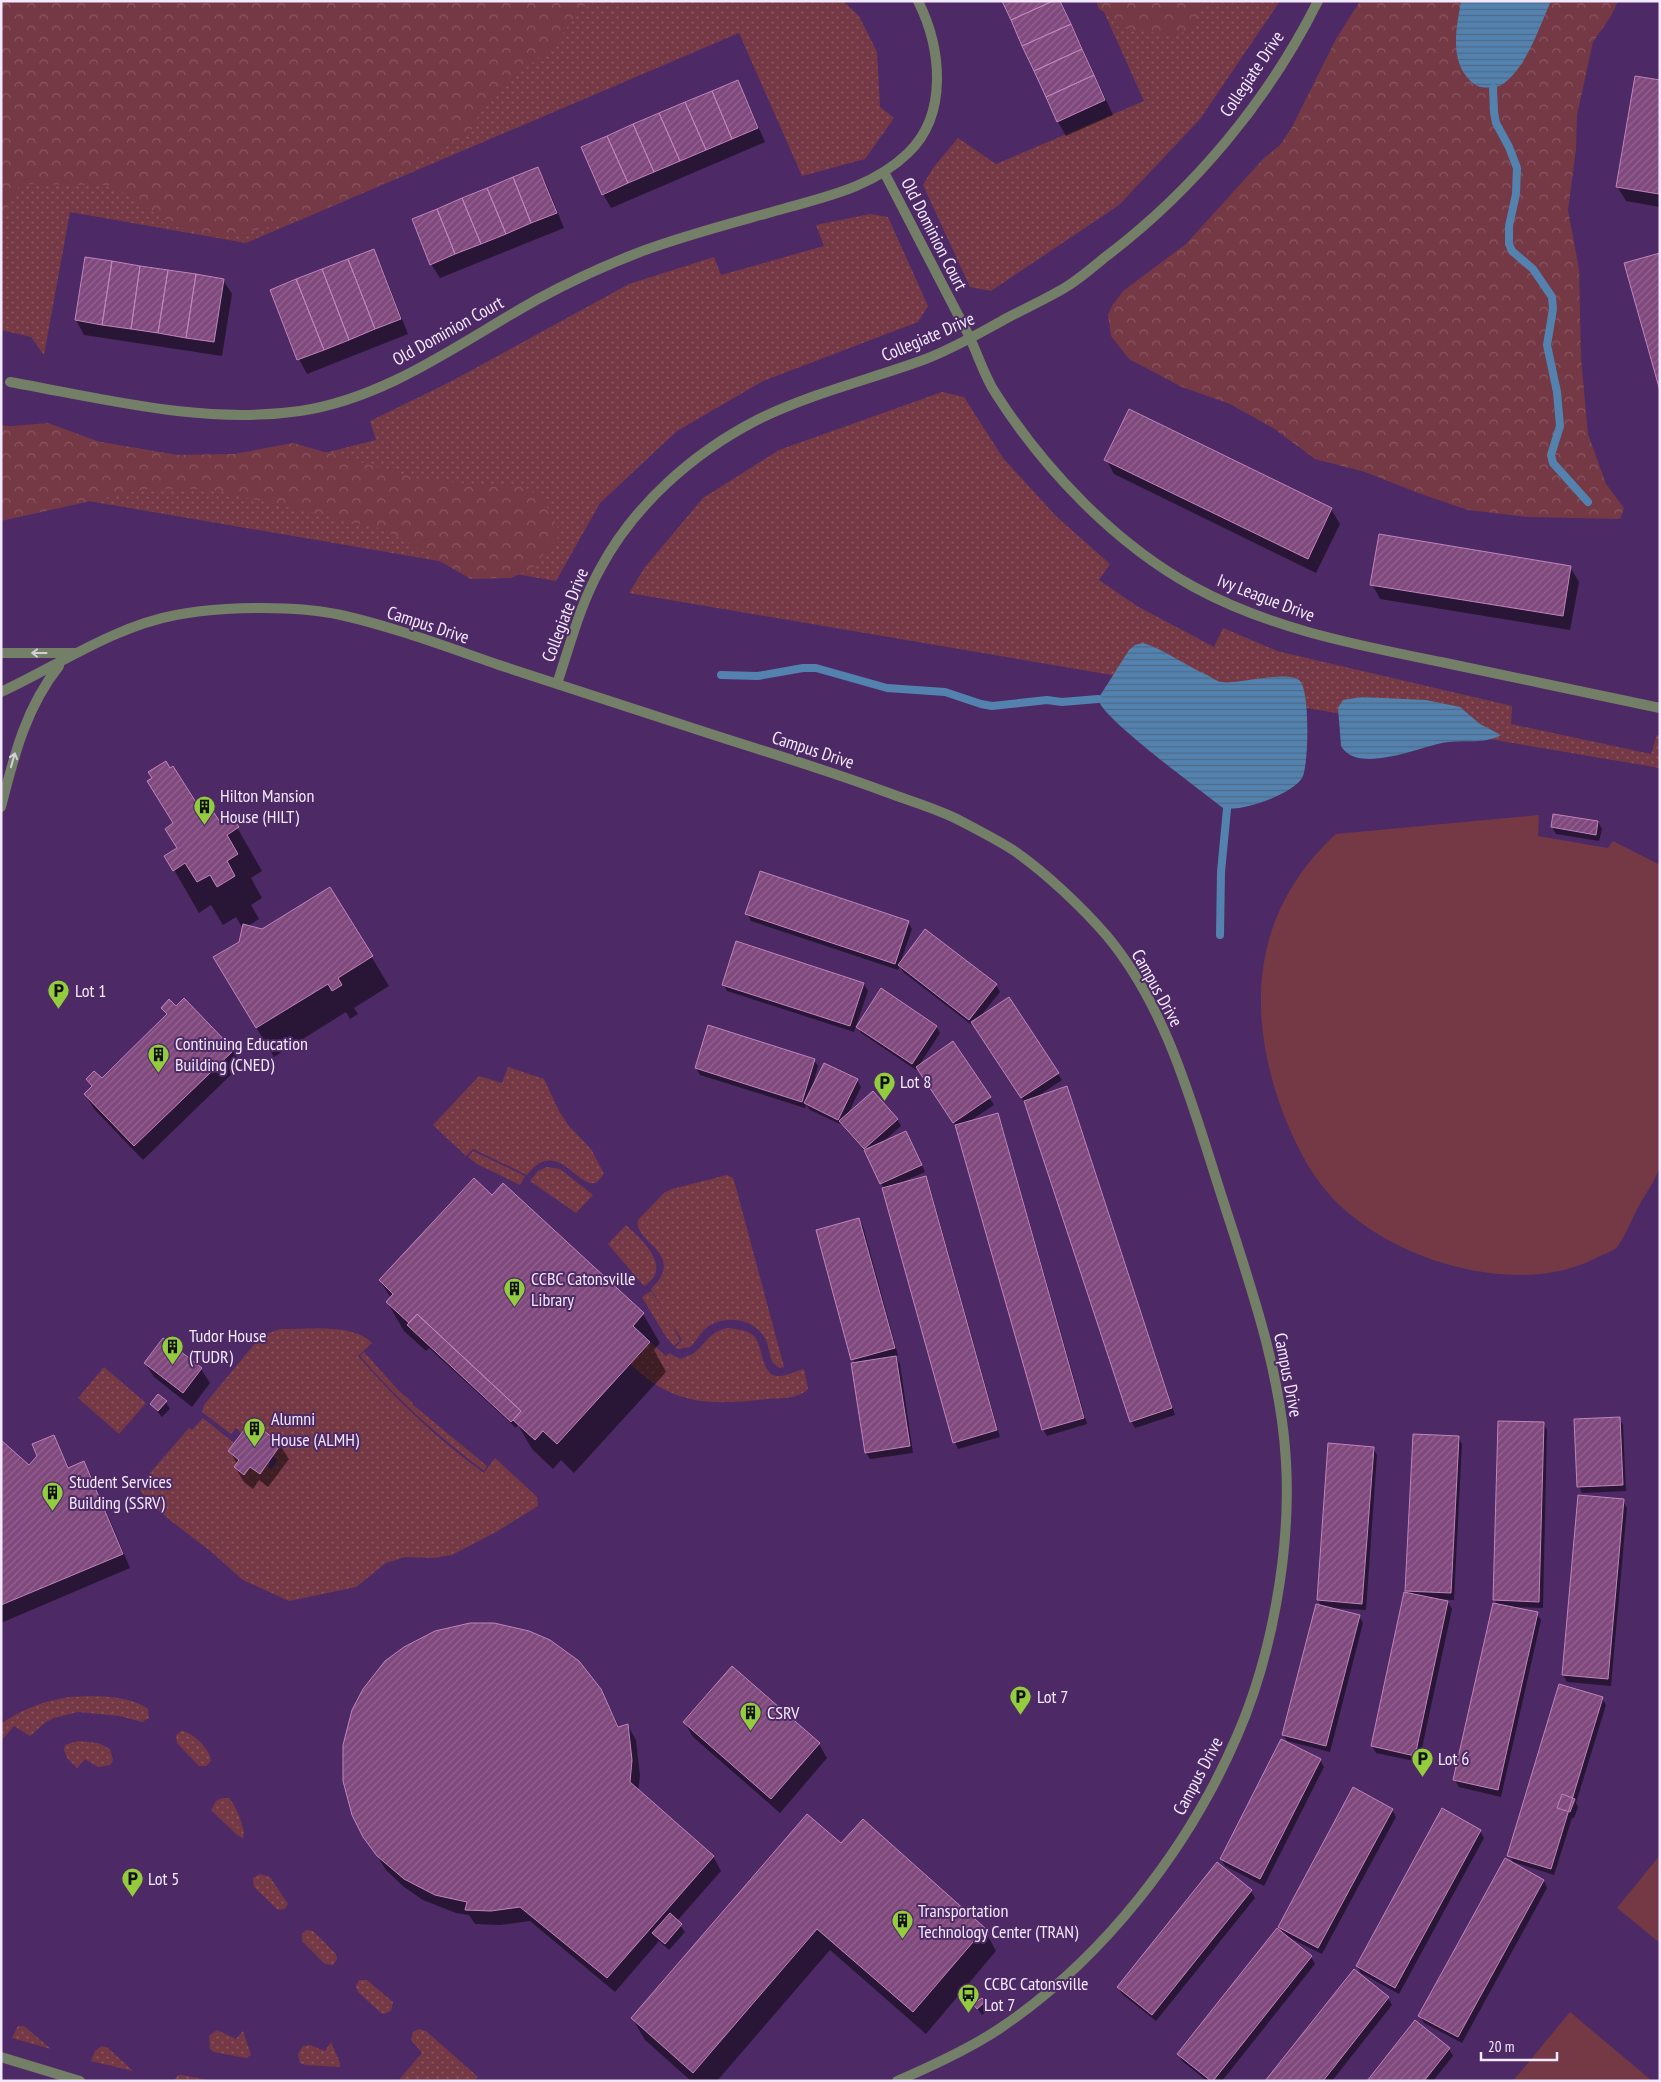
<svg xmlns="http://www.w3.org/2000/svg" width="1661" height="2082" viewBox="0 0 1661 2082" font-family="'PT Sans Narrow',sans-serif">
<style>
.green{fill:url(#green-dots)}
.forest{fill:url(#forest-crowns)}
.pitch{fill:#753945}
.water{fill:url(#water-rules)}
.shadow{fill:#0007}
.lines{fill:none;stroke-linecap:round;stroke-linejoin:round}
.stream{stroke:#5382af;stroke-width:8}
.building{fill:url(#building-hatch);stroke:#c084bc}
.street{stroke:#737f67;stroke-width:10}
.oneway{stroke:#d4ced8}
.labels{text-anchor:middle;stroke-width:4;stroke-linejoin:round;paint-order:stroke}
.street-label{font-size:18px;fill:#f4e8fe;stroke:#4d2a65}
.poi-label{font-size:18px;fill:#f4e8fe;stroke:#4d2a65;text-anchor:start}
</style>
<defs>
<pattern id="green-dots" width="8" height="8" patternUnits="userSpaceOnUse" patternTransform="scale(1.25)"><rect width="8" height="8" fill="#753945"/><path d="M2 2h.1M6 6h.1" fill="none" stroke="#895661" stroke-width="1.8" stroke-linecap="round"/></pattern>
<pattern id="forest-crowns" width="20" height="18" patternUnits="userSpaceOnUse" patternTransform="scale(1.25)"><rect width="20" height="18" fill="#753945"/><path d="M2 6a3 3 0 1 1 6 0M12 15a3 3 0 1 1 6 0" fill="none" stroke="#895661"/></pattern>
<pattern id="water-rules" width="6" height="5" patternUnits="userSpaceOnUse" patternTransform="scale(1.25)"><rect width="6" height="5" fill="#5382af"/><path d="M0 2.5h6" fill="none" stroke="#4f6a87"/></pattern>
<pattern id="building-hatch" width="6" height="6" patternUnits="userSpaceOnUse" patternTransform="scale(1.25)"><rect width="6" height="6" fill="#80497d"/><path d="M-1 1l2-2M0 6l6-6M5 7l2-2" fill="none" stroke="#936390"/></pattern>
</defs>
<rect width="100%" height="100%" fill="#4d2a65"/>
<path class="green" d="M1,1h842l16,15 18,36 3,55 14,11 -29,41 -63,17 -63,-143 -493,210 -176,-31 -26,143 -13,-18 -30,-7z
M1099,1h181l-80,118 -81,86 -128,86 -21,-4 -47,-102 10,-17 25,-30 38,26 148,-63z
M870,214l18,3 40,89 -10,16 -155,59 -86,50 -77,72 -44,78 -555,-95v-61l218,37 81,-3 76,-19 -6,-19 82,-40 177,-97 85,-27 7,18 103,-29 -8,-21z
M942,392l22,5 39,61 54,59 53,47 -11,16 38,26 77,41 9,-19 54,23 235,55 -1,18 140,30 6,-19h3v33l-1031,-175 16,-26 58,-69 76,-48z
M508,1067l36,12 15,32 10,15 22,23 13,25 -8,9c-19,5 -40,-47 -69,-8l-54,-26 -7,7 -33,-31 46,-49 23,7z
M473,1151l52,25 -5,9 -43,-21 -9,-7z
M547,1167l13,2 33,26 -17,18 -46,-32 8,-10z
M727,1175l6,3 2,6 49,183 -4,1c-11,-5 -10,-16 -13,-26 -10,-24 -44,-29 -62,-13 -6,5 -9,13 -15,18l-12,2 -3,-1 7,-8 -10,-16 8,17 -6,5 -8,-9 -24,-40 9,-6 11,16 -11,-18c37,-36 -18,-46 -13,-69l26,-27 8,-4z
M626,1225c16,15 48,43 18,61l-36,-42z
M728,1328c8,1 19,2 26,8 10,11 6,42 27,40 7,-1 16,-5 23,-7l4,20c-10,10 -26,9 -40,10 -57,6 -93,8 -138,-35l20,-22 16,14 3,-3 11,6c27,-7 22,-26 48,-31z
M280,1329c26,1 73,-6 92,14l-14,13c38,44 79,83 126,117l11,-15 42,39 1,9 -42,26 -44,23 -19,3 -28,-1 -9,3 -10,3 -30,24 -67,14 -46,-21 -34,-30 -38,-29 -18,-15 -13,-16 6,-7 -2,-3 45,-52 3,2 11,-12 31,25 5,17 -5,7 10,8 6,-8 18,-5 2,1 -2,4 3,2 7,-9 -6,-4 9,-12 -30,-23 -10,12 -5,-5 -5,6 -29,-22 2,-7 53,-64 9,-7z
M364,1352l35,39 14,12 -1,1 75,62 -3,5c-48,-37 -84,-69 -124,-115z
M104,1367l42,36 -27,31 -41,-36z
M69,1697c25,-1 57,-3 79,12l1,9 -7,4 -22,-6 -42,-4 -24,6 -8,4 -16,14 -16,-10 -13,15v-17c20,-15 44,-23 68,-27z
M181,1731c12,1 29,18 30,30l-5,5h-7l-22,-23 -1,-8z
M78,1741l20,2 12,6 3,11 -3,5 -12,2 -13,-8 -8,9 -10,-10 -3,-8 1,-5z
M222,1798h7c6,6 18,33 14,40l-6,-3 -26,-25 5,-9z
M260,1874l10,3 18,27 -3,5 -7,1 -24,-23 -1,-9z
M306,1930l7,1 23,23 1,5 -4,6 -8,-1 -23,-23v-7z
M359,1980h8l26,22 -2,9 -7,3 -4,-2 -22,-20 -2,-6z
M18,2026h6l27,23 -39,-11z
M419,2029l7,2 52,46 -4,4h-76l24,-28 -11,-13 2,-8z
M217,2030l19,9 7,-8 8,24 -5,3 -32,-6 -4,-3 -1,-13z
M331,2042l9,21v4l-35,-2 -5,-2 -2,-9 5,-8 7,-1 15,6z
M102,2046l6,2 25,23 -42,-10 4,-10z
M178,2075h4l32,6h-40z"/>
<path class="forest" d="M1,1h588l-37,45 -64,54 -19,34 -94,53 -75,33 -79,18 -44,-11 -67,-42 -90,-1 -19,36z
M1096,1h107l-11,29 -19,5 -41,-5 -33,-21z
M1360,1h258l-7,15 -18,26 -16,73 -1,34 -8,61 11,59 2,89 7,76 18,50 18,24 -4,11 -92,-2 -60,-7 -47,-16 -56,-22 -50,-13 -42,-31 -43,-24 -48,-17 -53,-28 -18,-23 -3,-21 4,-9 11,-15 63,-47 78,-86 16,-13 11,-16 45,-90z
M48,423l60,22 65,10 61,-1 59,-11 130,37 99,7 20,10 19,37 -30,35 -20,9 -40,1 -88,-50 -174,-40h-64l-144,32v-94z"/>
<path class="pitch" d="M1539,815l-1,21 70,12 5,-7 47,24c0,70 0,140 0,211 0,20 0,41 0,61 0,9 1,19 0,28 -3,13 -14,28 -20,39 -6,10 -17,38 -24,44 -5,4 -14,7 -20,10 -73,38 -185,7 -245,-43 -35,-28 -53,-64 -69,-105 -37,-101 -29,-200 54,-276z
M1660,1855v88l-43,-35z
M1570,2012l82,69h-139z"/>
<path class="water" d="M1461,1h90c-12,26 -24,66 -48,83 -6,4 -15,4 -22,3 -6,-1 -11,-6 -15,-11 -16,-21 -9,-51 -5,-75z
M1143,643c21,6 43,23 64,32 4,2 9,6 14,7 17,3 67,-13 79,-1 10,10 9,85 2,97 -9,16 -62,35 -79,30 -21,-17 -122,-90 -125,-109l31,-49 6,-5z
M1362,697l64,3 34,7 20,17 21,11c-15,9 -36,5 -53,7 -25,3 -90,34 -107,4l-3,-38 5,-8z"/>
<path class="shadow" d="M1004,1h57l52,114 -47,21 -8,-14z
M737,81l8,15 20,46 -154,66 -8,-14z
M1660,82v125l-34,-6 -9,-15z
M537,169l9,14 18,45 -124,50 -9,-14z
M373,251l8,14 27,69 -101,40 -8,-15z
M223,280l9,14 -10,62 -138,-21 -8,-15z
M1106,459l225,50 9,15 -24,49 -202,-99z
M1570,567l9,15 -9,48 -190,-31 -8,-15z
M149,781l49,28 22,15 11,-7 31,54 -11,7 11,20 -11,7 8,14 -11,7 15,4 67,-42 59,98 -35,22 4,6 -8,5 -4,-7 -72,45 -42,-70 11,-58 -7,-12 -13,8 -12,-20 -12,8 -33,-57 12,-8 -4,-23z
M1598,822l4,7 -3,12 -43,-7 -4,-7z
M747,914l161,8 4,7 -11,32 95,24 4,7 -21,26 30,-19 53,81 -24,16 28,-8 4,7 105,320 -40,13 -4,-7 -105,-317 -52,-79 -1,1 -70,-54 -3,-6 -2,4 -147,-49z
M723,984h141l4,7 -14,41 -127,-41z
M162,1008l71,43 8,14 -98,95 -49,-51 -9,-15 7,-6 -5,-9 15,1 65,-64z
M936,1026l4,7 -22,34 35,-24 41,62 -27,18 30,-8 4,7 86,302 -40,12 -4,-7 -86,-301 -39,-60 -2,2 -55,-37 -3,-6z
M814,1060l4,6 -6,22 45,-8 4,7 -14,29 50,3 4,7 -18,16 26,-3 16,33 -23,10 1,2 22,-7 4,7 71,253 -42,12 -3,-7 -71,-253 -16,-34 -26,-30 -32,-15 -4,-5 -1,3 -105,-33 -4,-7z
M504,1185l139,129 17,29 -6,7 12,22 -92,101 -13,-13 -8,9 -21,-20 -14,-24 -2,3 -87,-80 -3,3 -22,-20 -17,-29 4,-4 -11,-17 113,-84z
M859,1220l4,6 35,129 -3,1 5,8 13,89 -43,6 -4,-6 -11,-89 -2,-5z
M145,1363l56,6 9,14 -18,24 -38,-30z
M166,1402l4,7 -8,8 -11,-13z
M1619,1418l4,7 3,66 -44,2 -3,-7z
M1543,1423l4,7 -4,178 -28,-1 22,7 4,6 -40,177 -42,-10 -4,-7 42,-175 -2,-5z
M54,1437l15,31 15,-6 8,15 38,91 -129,55v-181l29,25z
M1458,1437l4,7 -8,156 -15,-1v1l9,2 4,7 -33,153 -43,-9 -4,-7 36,-152 -2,-4z
M280,1445l9,14 -21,28 -9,-7 -6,9 -9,-7 -9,-15 2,-3 -7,-13z
M1329,1445l44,3 4,7 -11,155 -35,-2 28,8 4,7 -33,129 -43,-11 -4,-7 38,-128 -3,-6z
M1623,1501l4,7 -16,178 -44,-4 -4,-7z
M470,1624h24l23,4 22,8 67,64 14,28 8,-2 8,14 4,36 -2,15 75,65 8,15 -44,50 8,11 -16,18 -10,-9 -44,51 -85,-71 -30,4 -25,-1 -6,-9 -13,-2 -33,-13 -19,-13 -18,-17 -22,-34 31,-182 30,-18 22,-8z
M1602,1698l4,7 -30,98 2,4 -4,11h-2l-18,57 -41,-13 -4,-7z
M684,1722l135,22 8,14 -47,55 -87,-76z
M1320,1760l4,7 -60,119 -39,-20 -4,-7z
M1392,1810l4,7 -74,137 -38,-19 -4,-8z
M1480,1831l4,7 -85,156 -38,-21 -4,-7z
M841,1845l143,84 12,22 -70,83 -96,-84 -113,131h-26l-46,-41 -13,-22z
M1505,1860l39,21 3,7 -85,155 -38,-20 -4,-7z
M1251,1891l4,7 -99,123 -34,-27 -4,-7z
M1311,1957l4,7 -93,117h-15l-25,-20 -3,-7z
M1388,1998l4,7 -60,76h-65z
M981,1999l7,11 -6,5 -7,-10z
M1449,2049l4,7 -20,25h-65z"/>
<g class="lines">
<path class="stream" d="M1493,88l1,24 2,11 13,24 8,21 -1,26 -7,32v18l3,7 21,18 19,28 1,12 -6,36 10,47 3,34 -9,29 2,8 35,39
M721,675l37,1 45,-8h13l71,20 58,4 36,12 11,2 55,-6 15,2 36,-3
M1220,935l1,-63 6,-63"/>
</g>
<path class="building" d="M1002,1h51l-42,19z
M1053,1h7l11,23 -49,22 -11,-26z
M1071,24l11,25 -48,22 -12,-25z
M1082,49l12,26 -48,22 -12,-26z
M1094,75l11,25 -48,22 -11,-25z
M1635,76l25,4 -1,114 -43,-7z
M738,80l20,48 -26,11 -20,-48z
M712,91l20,48 -26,11 -21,-48z
M685,102l21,48 -26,11 -21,-48z
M659,113l21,48 -26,11 -21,-48z
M633,124l21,48 -26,11 -21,-47z
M607,136l21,47 -26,12 -21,-48z
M538,167l19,46 -26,10 -18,-46z
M513,177l18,46 -25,11 -19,-46z
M487,188l19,46 -25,10 -19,-46z
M462,198l19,46 -26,10 -18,-45z
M437,209l18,45 -25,11 -18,-46z
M374,249l27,70 -26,10 -27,-70z
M1660,253v138l-36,-128z
M85,257l27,4 -10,64 -27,-5z
M348,259l27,70 -26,11 -27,-71z
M112,261l28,5 -9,63 -29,-4z
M140,266l28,4 -10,63 -27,-4z
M322,269l27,71 -25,10 -28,-71z
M168,270l28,4 -10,64 -28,-5z
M196,274l28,5 -10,63 -28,-4z
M296,279l28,71 -27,10 -27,-70z
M1129,409l203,99 -24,51 -204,-99z
M1379,534l192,32 -8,50 -193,-31z
M166,761l4,7 3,-2 26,41 8,-5 13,20 11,-7 8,12 -12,8 11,19 -11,7 8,15 -18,11 -7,-12 -13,7 -12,-19 -12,8 -9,-15 13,-8 -12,-19 8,-6 -26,-42 5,-3 -4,-6z
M1553,814l45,7 -2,14 -45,-8z
M760,871l149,50 -14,43 -150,-50z
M330,887l43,69 -35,22 4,7 -10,6 -4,-7 -72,44 -43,-71 26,-15 4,-18 19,5z
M925,929l72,55 -28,36 -71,-55z
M736,941l128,42 -14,43 -128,-41z
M881,988l56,38 -25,38 -56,-37z
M1009,997l50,76 -38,25 -50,-76z
M184,998l50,52 -100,96 -50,-52 8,-8 -6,-7 8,-8 8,7 65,-64 -6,-6 8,-9 7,7z
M708,1025l107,34 -13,43 -107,-34z
M953,1041l38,56 -38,26 -37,-56z
M824,1063l34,16 -20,41 -34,-17z
M1067,1086l105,322 -42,14 -106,-321z
M873,1091l25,28 -34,30 -25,-28z
M998,1113l86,305 -42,12 -87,-305z
M906,1131l16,34 -42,19 -16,-34z
M926,1176l71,254 -44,13 -71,-255z
M474,1178l18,17 11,-12 141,130 -11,13 17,16 -93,102 -14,-13 -8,9 -22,-20 8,-9 -104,-97 -8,9 -23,-21 7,-8 -14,-14z
M859,1218l36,130 -44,12 -35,-130z
M417,1314l104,97 -10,11 -104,-97z
M163,1338l39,30 -19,25 -39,-30z
M896,1356l14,90 -45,7 -14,-90z
M158,1394l9,7 -9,10 -8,-7z
M1620,1417l3,68 -46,2 -3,-68z
M251,1421l30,23 -21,30 -10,-7 -6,8 -10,-8 5,-7 -11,-9z
M1498,1421l46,1 -5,180 -46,-2z
M1413,1434l46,2 -8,157 -46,-2z
M54,1435l14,33 16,-7 39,93 -122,51v-165l28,25 8,-9 -5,-12z
M1328,1443l46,4 -12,157 -45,-4z
M1578,1495l46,4 -16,180 -46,-4z
M1404,1592l44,9 -33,155 -44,-10z
M1493,1603l45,9 -40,178 -45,-10z
M1316,1604l44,11 -34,131 -44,-11z
M470,1623h24l35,8 21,9 29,21 22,28 17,38 10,-3 4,36 -2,22 84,74 -107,122 -87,-71 -29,4 -26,-1 2,-8 -32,-7 -31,-16 -27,-23 -14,-19 -11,-22 -9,-34v-36l9,-35 11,-21 22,-28 19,-14 31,-16z
M732,1666l88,77 -49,56 -88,-77z
M1559,1684l44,13 -52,172 -44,-13z
M1281,1739l40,20 -61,120 -40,-20z
M1353,1787l40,22 -75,139 -40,-21z
M1562,1794l13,5 -5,13 -13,-4z
M1442,1808l39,22 -86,158 -39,-22z
M807,1814l34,29 22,-24 122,109 -72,84 -96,-83 -124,144 -62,-55z
M1505,1858l39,22 -86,157 -40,-21z
M1217,1862l35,28 -100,125 -35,-28z
M670,1913l12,11 -17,20 -13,-11z
M1277,1928l35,28 -99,125h-2l-34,-27z
M1354,1969l35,28 -66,84h-58z
M982,1998l3,4 -8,7 -4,-5z
M1415,2020l35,28 -26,33h-57z"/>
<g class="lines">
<path class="street" d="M884,172c28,54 56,108 84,162 10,20 16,42 28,60 48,75 119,150 198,193 77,42 163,58 247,75 73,15 146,31 219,46
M10,382c95,17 193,43 290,29 88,-13 162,-70 238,-112 33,-18 68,-34 102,-47 48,-18 97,-30 146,-44 43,-12 88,-22 122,-55 41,-39 33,-106 10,-152
M1,653h76
M557,684c13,-39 23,-79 43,-115 34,-64 93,-116 157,-149 52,-26 111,-40 166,-60 30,-11 58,-28 86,-43 19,-10 39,-19 57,-30 13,-8 26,-19 38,-29 89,-67 164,-157 214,-257
M1,692c56,-26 114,-66 175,-77 16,-3 34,-5 50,-6 38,-2 78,-2 115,6 53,12 106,32 158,50 72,23 145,47 218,71 56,18 113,35 169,56 24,9 49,16 71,27 19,10 39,20 56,31 32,22 69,57 94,86 60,72 85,168 113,255 28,88 61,178 66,271 5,88 -14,194 -49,274 -49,114 -135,224 -238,293 -32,21 -67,37 -102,52
M1,807c13,-51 25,-100 58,-141
M1,2057l79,24"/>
</g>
<defs><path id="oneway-shaft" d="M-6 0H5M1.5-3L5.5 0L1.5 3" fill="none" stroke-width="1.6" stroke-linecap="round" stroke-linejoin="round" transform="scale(1.25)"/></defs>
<g class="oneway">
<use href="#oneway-shaft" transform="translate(39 653) rotate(-180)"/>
<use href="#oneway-shaft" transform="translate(13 760) rotate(-74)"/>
</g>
<defs>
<symbol id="building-pin" viewBox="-11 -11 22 30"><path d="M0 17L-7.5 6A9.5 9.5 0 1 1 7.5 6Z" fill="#93cd3d" stroke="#4d2a65"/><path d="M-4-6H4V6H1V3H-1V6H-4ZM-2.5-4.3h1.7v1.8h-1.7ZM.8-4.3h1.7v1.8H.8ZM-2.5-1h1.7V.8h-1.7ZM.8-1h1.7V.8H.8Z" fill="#111"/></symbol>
<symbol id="parking-pin" viewBox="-11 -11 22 30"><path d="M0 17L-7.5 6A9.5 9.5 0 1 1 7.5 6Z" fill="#93cd3d" stroke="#4d2a65"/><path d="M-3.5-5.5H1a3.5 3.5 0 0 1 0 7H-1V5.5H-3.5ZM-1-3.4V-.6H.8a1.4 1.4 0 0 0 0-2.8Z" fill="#111"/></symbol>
<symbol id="bus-pin" viewBox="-11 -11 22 30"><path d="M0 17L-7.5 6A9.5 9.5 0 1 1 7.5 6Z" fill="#93cd3d" stroke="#4d2a65"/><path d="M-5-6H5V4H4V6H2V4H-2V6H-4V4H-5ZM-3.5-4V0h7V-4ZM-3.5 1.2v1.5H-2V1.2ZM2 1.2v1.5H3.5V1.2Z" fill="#111"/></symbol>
</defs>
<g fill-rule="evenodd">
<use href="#building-pin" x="192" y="794" width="25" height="34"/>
<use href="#parking-pin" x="46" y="978" width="25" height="34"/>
<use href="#building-pin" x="146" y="1042" width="25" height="34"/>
<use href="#parking-pin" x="872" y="1070" width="25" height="34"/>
<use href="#building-pin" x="502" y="1276" width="25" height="34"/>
<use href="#building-pin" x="160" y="1334" width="25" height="34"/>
<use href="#building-pin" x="242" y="1416" width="25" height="34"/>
<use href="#building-pin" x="40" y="1480" width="25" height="34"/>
<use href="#parking-pin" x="1008" y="1684" width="25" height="34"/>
<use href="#building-pin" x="738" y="1700" width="25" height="34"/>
<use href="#parking-pin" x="1410" y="1746" width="25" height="34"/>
<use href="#parking-pin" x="120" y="1866" width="25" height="34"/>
<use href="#building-pin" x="890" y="1908" width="25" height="34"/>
<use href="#bus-pin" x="956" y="1982" width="25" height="34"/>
</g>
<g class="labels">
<g class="street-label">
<text transform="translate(1252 74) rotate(-56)" y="6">Collegiate Drive</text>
<text transform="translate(934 234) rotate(63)" y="6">Old Dominion Court</text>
<text transform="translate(448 331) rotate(-29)" y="6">Old Dominion Court</text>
<text transform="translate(928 337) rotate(-23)" y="6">Collegiate Drive</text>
<text transform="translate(1266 598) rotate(21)" y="6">Ivy League Drive</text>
<text transform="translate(565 615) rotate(-69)" y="6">Collegiate Drive</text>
<text transform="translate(428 625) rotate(18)" y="6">Campus Drive</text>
<text transform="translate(813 750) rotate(18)" y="6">Campus Drive</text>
<text transform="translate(1157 988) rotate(61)" y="6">Campus Drive</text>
<text transform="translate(1288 1375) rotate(79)" y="6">Campus Drive</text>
<text transform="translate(1198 1776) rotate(-62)" y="6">Campus Drive</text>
</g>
<g class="poi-label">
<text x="220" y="802">Hilton Mansion<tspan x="220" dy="21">House (HILT)</tspan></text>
<text x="75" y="997">Lot 1</text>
<text x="175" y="1050">Continuing Education<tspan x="175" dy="21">Building (CNED)</tspan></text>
<text x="900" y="1088">Lot 8</text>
<text x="531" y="1285">CCBC Catonsville<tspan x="531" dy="21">Library</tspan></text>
<text x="189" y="1342">Tudor House<tspan x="189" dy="21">(TUDR)</tspan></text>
<text x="271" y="1425">Alumni<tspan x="271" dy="21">House (ALMH)</tspan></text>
<text x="69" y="1488">Student Services<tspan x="69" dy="21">Building (SSRV)</tspan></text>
<text x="1037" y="1703">Lot 7</text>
<text x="767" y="1719">CSRV</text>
<text x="1438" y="1765">Lot 6</text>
<text x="148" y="1885">Lot 5</text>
<text x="918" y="1917">Transportation<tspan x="918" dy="21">Technology Center (TRAN)</tspan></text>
<text x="984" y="1990">CCBC Catonsville<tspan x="984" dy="21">Lot 7</tspan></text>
</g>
</g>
<rect width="1661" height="2082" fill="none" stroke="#f4e8fe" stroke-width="5"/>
<path d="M1481 2052v8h76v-8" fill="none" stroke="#f4e8fe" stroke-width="2.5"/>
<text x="1488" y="2052" font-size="15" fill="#f4e8fe" stroke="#4d2a65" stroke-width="4" paint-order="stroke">20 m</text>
</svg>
